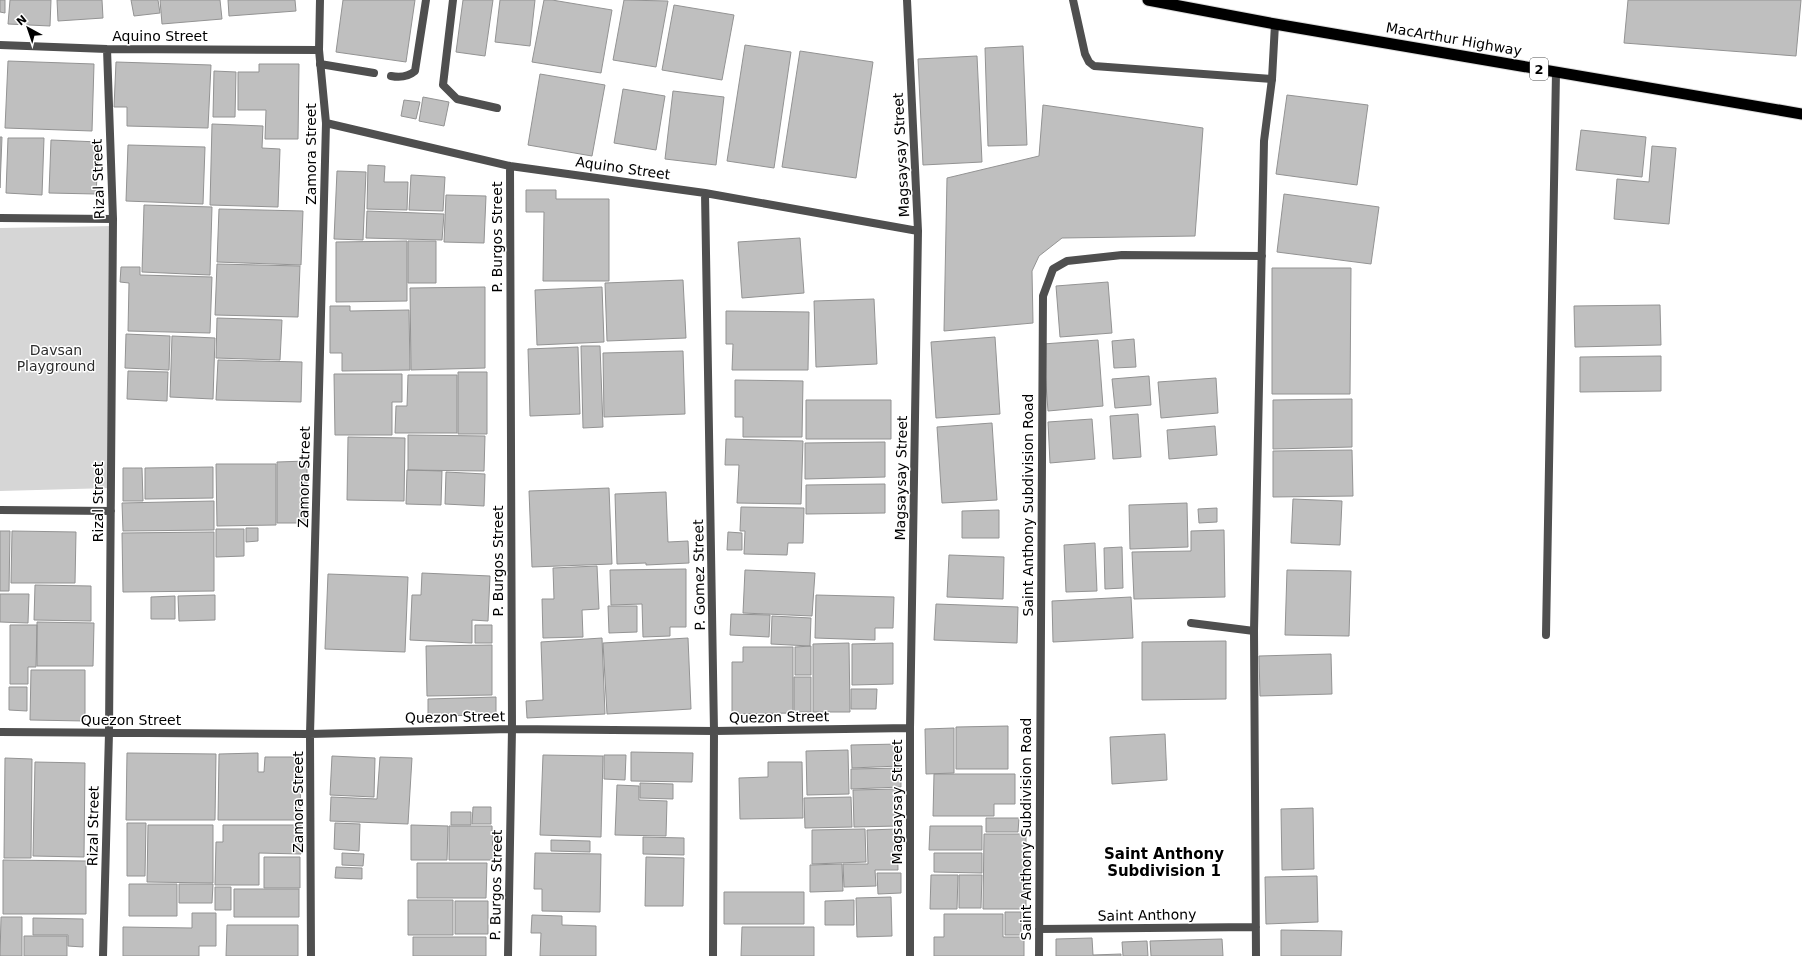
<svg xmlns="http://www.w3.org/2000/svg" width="1802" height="956" viewBox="0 0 1802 956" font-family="'DejaVu Sans',sans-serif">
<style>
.green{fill:#d6d6d6}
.building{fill:#bfbfbf;stroke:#939393}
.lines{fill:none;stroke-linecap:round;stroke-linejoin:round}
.trunk-casing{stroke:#dbdbdb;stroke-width:13}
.service{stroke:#4f4f4f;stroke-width:8}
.minor{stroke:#4f4f4f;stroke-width:8}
.trunk{stroke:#000;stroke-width:11}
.labels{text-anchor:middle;stroke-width:3;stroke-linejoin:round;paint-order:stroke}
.shield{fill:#fff;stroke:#4c4c4c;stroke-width:1}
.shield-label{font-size:13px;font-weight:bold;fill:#000}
.street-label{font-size:14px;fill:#000;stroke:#fff}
.park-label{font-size:14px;fill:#2d2d2d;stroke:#fff}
.neighbourhood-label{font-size:15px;font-weight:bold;fill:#000;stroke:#fff}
</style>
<rect width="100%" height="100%" fill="#fff"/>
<path class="green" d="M113,226l-2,262 -111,3v-263z"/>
<path class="building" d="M0,0h5v13l-5,-1z
M10,0h41l-1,26 -42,-2z
M57,0h45l1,18 -45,3z
M131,0h27l2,13 -26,3z
M160,0h60l2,19 -60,5z
M228,0h67l1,11 -67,5z
M343,0h72l-9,62 -70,-10z
M463,0h30l-8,56 -29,-4z
M500,0h35l-5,46 -35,-4z
M544,0h8l60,10 -11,63 -69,-11z
M624,0l44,1 -12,66 -43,-7z
M1628,0h173l-5,56 -172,-13z
M674,5l60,10 -12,65 -60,-10z
M745,45l46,7 -17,116 -47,-7z
M1023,46l4,99 -39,1 -3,-98z
M800,51l73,11 -17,116 -74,-11z
M977,56l5,106 -59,3 -5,-106z
M8,61l86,3 -2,67 -87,-3z
M116,62l95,3 -3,63 -81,-2v-19h-13z
M259,64h40l-1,75h-33l1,-29h-28v-38h21z
M214,71l22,1 -1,45h-22z
M540,74l65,11 -13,71 -64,-11z
M623,89l42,7 -9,54 -42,-7z
M673,91l51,6 -8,68 -51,-6z
M1287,95l81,10 -11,80 -81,-11z
M423,97l26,5 -5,24 -25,-5z
M404,100l16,2 -4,17 -15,-3z
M1043,105l160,23 -8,108 -133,2 -23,18 -7,15 1,52 -89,8 3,-153 92,-22z
M212,124l51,2 -1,22 18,1 -2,58 -68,-2z
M1581,130l65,7 -4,40 -66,-7z
M0,137h2l-2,51z
M8,138h36l-2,57 -36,-2z
M51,140l48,2 -3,52 -47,-1z
M128,145l77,2 -2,57 -77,-3z
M1652,146l24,2 -7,76 -55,-5 3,-40 32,3z
M368,165l17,1 -1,16h24l-1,28 -40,-1z
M337,171l29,1 -3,68 -29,-1z
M411,175l34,2 -2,34 -34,-1z
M526,190h30v9h53v82h-66l1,-69h-18z
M1284,194l95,13 -8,57 -94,-12z
M446,195l40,1 -2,47 -40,-1z
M144,205l68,2 -2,68 -68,-3z
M219,209l84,2 -2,54 -84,-3z
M367,211l77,3 -2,26 -76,-2z
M800,238l4,55 -62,5 -4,-56z
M407,241v60l-71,1v-60z
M408,241h28v42h-28z
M217,264l83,2 -2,51 -83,-2z
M121,267h19v8l72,2 -2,56 -82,-2 1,-48 -9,-1z
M1272,268h79l-1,126h-78z
M683,280l3,58 -79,3 -2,-58z
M1108,282l4,51 -52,4 -4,-51z
M485,287v81l-74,2 -1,-82z
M602,287l2,55 -67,3 -2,-55z
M874,299l3,65 -61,3 -2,-66z
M1660,305l1,40 -86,2 -1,-41z
M330,306h20v5l59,-1 1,60 -68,1v-18h-12z
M726,311l83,1 -1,58h-76l1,-26h-7z
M217,318l65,2 -2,40 -64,-2z
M126,334l44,2 -1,34 -44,-2z
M172,336l43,2 -2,61 -43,-2z
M995,337l5,77 -64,4 -5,-76z
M1134,339l2,28 -22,1 -2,-27z
M1098,340l5,66 -55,5 -5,-67z
M581,346h19l3,81 -20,1z
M578,347l2,67 -50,2 -2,-67z
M683,351l2,63 -81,3 -1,-64z
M1661,356v35l-81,1v-35z
M218,360l84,2 -1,40 -85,-2z
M128,371l40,1 -1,29 -40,-2z
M458,372h29v62h-29z
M334,374h68v28h-10v33h-57z
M408,375h49v58h-62l1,-27h11z
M1149,376l2,29 -36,3 -3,-29z
M1216,378l2,35 -57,5 -3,-36z
M735,380l68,1 -1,56h-59v-20h-8z
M1352,399v48l-79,2v-49z
M806,400h85v39h-85z
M1138,414l3,43 -28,2 -3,-43z
M1092,419l3,40 -45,4 -2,-41z
M992,423l5,77 -55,3 -5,-76z
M1215,426l2,29 -48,4 -2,-29z
M408,435l77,1 -1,35 -76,-1z
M348,437l57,1 -1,63 -57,-1z
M726,439l77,2 -2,63 -64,-1 2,-38h-14z
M885,442v35l-80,2v-36z
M1352,450l1,46 -80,1v-46z
M307,461v62h-30v-61z
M216,464h60v61l-59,1z
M213,467v31l-68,1v-31z
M123,468h19l1,33h-20z
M407,470l35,1 -1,34 -35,-1z
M446,472l39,2 -1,32 -39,-2z
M885,484v29l-79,1v-29z
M609,488l3,76 -80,3 -3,-76z
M666,492l2,50 20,-1 1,22 -43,2v-2l-29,1 -2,-70z
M1293,499l49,2 -2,44 -49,-2z
M214,501v29l-91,1 -1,-28z
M1187,503l1,44 -58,2 -1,-44z
M741,507l63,1 -1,35h-15l-1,12 -43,-1 1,-23h-5z
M1217,508v14l-18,1 -1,-14z
M999,510v28h-37v-27z
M246,528h12v13l-12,1z
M216,529h28v27l-28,1z
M1224,530l1,67 -91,2 -2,-47 59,-1v-20z
M0,531h10l-1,60h-9z
M12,531l64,1 -1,51h-64z
M214,532v59l-91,1 -1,-59z
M728,532l14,1v17h-15z
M1095,543l2,48 -31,1 -2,-47z
M1122,547l1,41 -18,1 -1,-41z
M949,555l55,2 -1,42 -56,-2z
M597,566l2,43 -17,1 1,27 -40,1 -1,-39h12l-1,-31z
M686,569v58h-16v9l-27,1 -1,-33 -31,1 -1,-35z
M745,570l70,3 -3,43 -69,-3z
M1287,570l64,1 -2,65 -64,-1z
M422,573l68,3 -2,45 -16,-1v23l-62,-3 2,-45h9z
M328,574l80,3 -3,75 -80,-3z
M35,585l56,1v35l-57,-1z
M0,594h29l-1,29 -28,-1z
M215,595v25l-36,1 -1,-25z
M816,595l78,2 -1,31h-18v12l-60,-2z
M175,596v23h-24v-22z
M1131,597l2,41 -80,4 -1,-41z
M936,604l82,3 -1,36 -83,-3z
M608,606h29v26l-28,1z
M731,614l39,1 -1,22 -39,-2z
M772,616l39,2 -1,28 -39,-2z
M37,622l57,1 -1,43h-56z
M10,625h27l-1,42h-8v17h-18z
M475,625h17v18h-17z
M602,638l3,76 -78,4 -1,-17 17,-1 -2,-58z
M688,638l3,71 -84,5 -4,-71z
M1226,641v58l-84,1v-58z
M849,643l1,69h-37v-68z
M893,643v41l-41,1v-41z
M492,645v50l-65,1 -1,-50z
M811,646v29h-16v-28z
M743,647h50v66l-61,1v-52h11z
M1331,654l1,40 -72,2 -1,-40z
M31,670h54v51l-55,-1z
M794,677h17v35h-17z
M9,687h18v24l-18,-1z
M851,689h26l-1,20h-25z
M496,697v18l-68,1v-17z
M1008,726v43h-52v-42z
M954,728v45l-28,1 -1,-45z
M1165,734l2,46 -55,4 -2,-47z
M899,744v22l-47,2 -1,-23z
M848,750l1,44 -42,1 -1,-44z
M631,752l62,1 -1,29 -61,-1z
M127,753l89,1 -1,66h-89z
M258,753v19h6l1,-15h36l-1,63h-82l1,-66z
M543,755l60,1 -2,81 -61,-2z
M604,755h22l-1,25 -21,-1z
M332,756l43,2 -1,39 -44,-2z
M380,757l32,1 -4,66 -78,-3 1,-24 46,2z
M5,758l27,1 -1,99h-27z
M35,762l50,1 -1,94 -51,-1z
M768,762h34l1,56 -63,1 -1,-41 29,-1z
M901,768v19l-50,2v-20z
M934,774h81v30h-21v12h-61z
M640,783l33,1v15l-33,-1z
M617,785l22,1v14l28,1 -1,35 -51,-1z
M897,789v37l-43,1 -1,-37z
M851,797l1,30 -47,1 -1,-30z
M473,807h18v17h-19z
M1313,808l1,61 -32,1 -1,-61z
M451,812h20v13h-20z
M986,818h33l-1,14h-32z
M127,823h19l-1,53h-18z
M335,823l25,1 -1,27 -25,-2z
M148,825h65v58l-66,-1z
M223,825h78v29l-42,-1v32h-44l1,-43h7z
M411,825l37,1 -1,34h-36z
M449,826h43l1,34h-44z
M930,826h52v24h-53z
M865,829l1,33 -54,2v-34z
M897,829l1,41h-23l1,16 -32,1 -1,-23h25l-1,-34z
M984,834h42v75h-43z
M643,837l41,1v17l-41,-1z
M551,840l39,1v11l-39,-1z
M342,853l22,1 -1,12 -21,-1z
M535,853l66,1 -1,58 -58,-1v-22h-8z
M934,853h48v20l-48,-1z
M264,857h36v31h-36z
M646,857l38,1 -1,48h-38z
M3,860l83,1v53h-83z
M417,863h70l-1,35h-69z
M842,864l1,27 -33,1v-27z
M336,867l26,1v11l-27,-1z
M877,873h24v20l-23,1z
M931,875h27l-1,34h-27z
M959,875h23l-1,33h-22z
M1317,876l1,46 -52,2 -1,-47z
M129,884h48v32h-48z
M179,884h34l-1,19h-33z
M215,887h16v23h-16z
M234,889h65v28h-65z
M724,892h80v32h-80z
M891,897l1,39 -35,1 -1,-39z
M408,900h45v35h-45z
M854,900v25h-29v-24z
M455,901h33v33h-33z
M1005,912h16v23h-16z
M192,913h24v33h-17v10h-76v-29l69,1z
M944,914h59v23h21v19h-90v-19h10z
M532,915l30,1v9l34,1v30h-56l1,-23h-10z
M1,917h21v39h-22z
M33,918l50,1v28l-15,-1v-11h-35z
M227,925h71v31h-72z
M742,927h72v29h-73z
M1281,930l61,1 -1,25h-60z
M24,936h43v20h-43z
M413,937h73v19h-73z
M1092,938l1,17 28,-1v2h-65v-17z
M1222,939l1,17h-72l-1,-15z
M1147,941l1,15h-25l-1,-14z"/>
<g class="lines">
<defs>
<path id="trunk" d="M1148,0l127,24 527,90"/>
</defs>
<use href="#trunk" class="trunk-casing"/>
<path class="service" d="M453,0l-10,85 14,14 40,9
M1073,0l12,54 4,8 5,4 178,13
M320,64l54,9
M391,76c10,2 17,1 24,-5l11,-71
M1191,623l63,8
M1546,635l10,-563"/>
<path class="minor" d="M907,0l11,231 -8,497v228
M0,45l107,4 212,1
M326,123l184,43 195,27 213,38
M705,193l9,538 -1,225
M0,218l113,1
M0,510l111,1
M0,732l310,2 202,-5 202,2 196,-3
M1039,929l217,-2
M103,956l6,-223 4,-514 -6,-170
M311,956l-1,-222 16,-611 -7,-73 1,-50
M508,956l4,-227 -2,-563
M1039,956l4,-660 10,-27 14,-8 55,-6 140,1
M1256,956l-2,-325 10,-490 8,-62 3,-55"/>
<use href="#trunk" class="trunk"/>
</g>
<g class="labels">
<rect class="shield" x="1530" y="58" width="18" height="22" rx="3"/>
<g class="shield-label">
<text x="1539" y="74">2</text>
</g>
<g class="street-label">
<text x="160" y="41">Aquino Street</text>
<text transform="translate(1454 39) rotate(10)" y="5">MacArthur Highway</text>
<text transform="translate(311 154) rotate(-90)" y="5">Zamora Street</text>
<text transform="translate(901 155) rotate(-93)" y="5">Magsaysay Street</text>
<text transform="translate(623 168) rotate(8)" y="5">Aquino Street</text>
<text transform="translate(98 179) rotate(-92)" y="5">Rizal Street</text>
<text transform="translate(497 237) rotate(-90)" y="5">P. Burgos Street</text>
<text transform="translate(304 477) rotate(-89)" y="5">Zamora Street</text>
<text transform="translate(901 478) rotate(-89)" y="5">Magsaysay Street</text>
<text transform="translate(98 502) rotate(-90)" y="5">Rizal Street</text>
<text transform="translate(1028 505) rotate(-90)" y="5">Saint Anthony Subdivision Road</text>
<text transform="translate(498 561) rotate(-90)" y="5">P. Burgos Street</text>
<text transform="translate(699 575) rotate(-91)" y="5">P. Gomez Street</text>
<text transform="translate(455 717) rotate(-1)" y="5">Quezon Street</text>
<text transform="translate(779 717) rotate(-1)" y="5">Quezon Street</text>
<text x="131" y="725">Quezon Street</text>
<text transform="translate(298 802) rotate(-90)" y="5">Zamora Street</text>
<text transform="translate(897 802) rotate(-90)" y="5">Magsaysay Street</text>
<text transform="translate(93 826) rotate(-89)" y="5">Rizal Street</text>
<text transform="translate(1026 829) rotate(-90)" y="5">Saint Anthony Subdivision Road</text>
<text transform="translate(496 885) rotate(-89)" y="5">P. Burgos Street</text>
<text transform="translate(1147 915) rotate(-1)" y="5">Saint Anthony</text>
</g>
<g class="park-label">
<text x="56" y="355">Davsan<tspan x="56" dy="16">Playground</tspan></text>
</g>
<g class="neighbourhood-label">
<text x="1164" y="859">Saint Anthony<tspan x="1164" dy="17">Subdivision 1</tspan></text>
</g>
</g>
<g transform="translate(28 28) rotate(320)" stroke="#ffffff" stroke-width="3" paint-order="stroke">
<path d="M0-3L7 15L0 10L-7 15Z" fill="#000000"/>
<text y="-6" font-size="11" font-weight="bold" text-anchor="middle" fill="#000000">N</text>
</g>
</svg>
